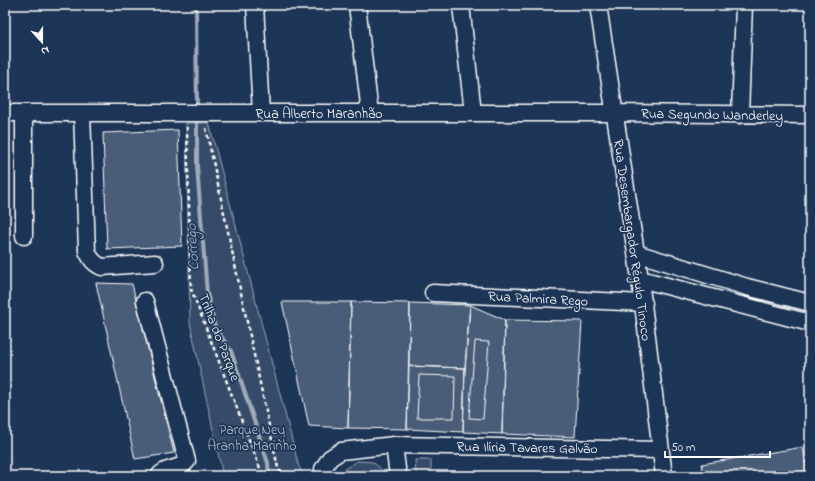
<svg xmlns="http://www.w3.org/2000/svg" width="815" height="481" viewBox="0 0 815 481" font-family="'Indie Flower',sans-serif">
<style>
.green{fill:#364b69;stroke:#9aa5b4}
.lines{fill:none;stroke-linecap:round;stroke-linejoin:round}
.stream{stroke:#a0aab8;stroke-width:4}
.building{fill:#4a5d79;stroke:#fff}
.minor-casing{stroke:#fff;stroke-width:19}
.path{stroke:#fff;stroke-width:2.5;stroke-dasharray:4 3;stroke-linecap:butt}
.minor{stroke:#1d3557;stroke-width:16}
.labels{text-anchor:middle;stroke-width:3.5;stroke-linejoin:round;paint-order:stroke}
.street-label{font-size:14px;fill:#fff;stroke:#1d3557}
.park-label{font-size:14px;fill:#b9c0ca;stroke:#1d3557}
.water-label{font-size:15px;font-style:italic;fill:#b8c0ca;stroke:#1d3557}
</style>
<rect width="100%" height="100%" fill="#1d3557"/>
<filter id="ink" filterUnits="userSpaceOnUse"><feTurbulence type="fractalNoise" baseFrequency=".025" numOctaves="2"/><feDisplacementMap in="SourceGraphic" scale="8" xChannelSelector="R" yChannelSelector="G"/><feConvolveMatrix kernelMatrix="1 2 1 2 8 2 1 2 1" color-interpolation-filters="sRGB"/></filter>
<g filter="url(#ink)">
<path class="green" d="M186,123h23l90,344 5,9h-81l-33,-153z
M415,460h16v16h-15z
M358,461l15,1 15,14h-46l2,-7z"/>
<g class="lines">
<path class="stream" d="M196,5l1,106
M197,117v50l10,126 8,34 16,24 37,112 1,13"/>
</g>
<path class="building" d="M178,130l4,116 -75,3 -4,-116z
M5,242h1l2,34h-3z
M96,283l36,1 42,169 -39,6z
M282,302h69l-3,126 -39,-2z
M351,302l59,1 -3,126 -59,-1z
M410,303l60,2 -5,63 -56,-2z
M470,305l35,15 -3,114 -39,-2 2,-64z
M505,320l77,1 -7,116 -73,-3z
M475,341l14,1 -6,77 -14,-1z
M409,366l56,2 -2,64 -56,-3z
M419,375l36,1 -1,42h-37z
M803,447l5,29h-104l-2,-12z"/>
<g class="lines">
<defs>
<path id="minor" d="M255,5l6,108
M357,5l13,108
M461,5l12,108
M598,5l42,274 24,197
M5,113h609l196,2
M24,113v123
M82,113l5,138c4,8 6,12 15,16l53,-4
M740,115l4,-110
M636,253l111,34 63,16
M640,279l170,44
M433,293l211,10
M145,301l42,160c-8,10 -20,5 -28,15
M394,445l4,31
M324,476l-1,-7 7,-11 11,-7 53,-6 266,5"/>
</defs>
<use href="#minor" class="minor-casing"/>
<path class="path" d="M187,127l4,162 72,187
M206,128l72,340 5,8"/>
<use href="#minor" class="minor"/>
</g>
</g>
<g class="labels">
<g class="street-label">
<text x="319" y="118">Rua Alberto Maranhão</text>
<text transform="translate(712 114) rotate(1)" y="5">Rua Segundo Wanderley</text>
<text transform="translate(633 240) rotate(82)" y="5">Rua Desembargador Régulo Tinoco</text>
<text transform="translate(538 298) rotate(3)" y="5">Rua Palmira Rego</text>
<text transform="translate(220 337) rotate(69)" y="5">Trilha do Parque</text>
<text transform="translate(527 447) rotate(1)" y="5">Rua Ilíria Tavares Galvão</text>
</g>
<g class="park-label">
<text x="252" y="434">Parque Ney<tspan x="252" dy="16">Aranha Marinho</tspan></text>
</g>
<g class="water-label">
<text transform="translate(192 247) rotate(-94)" y="5">Corrego</text>
</g>
</g>
<rect width="815" height="481" fill="none" stroke="#1d3557" stroke-width="20"/>
<rect x="10" y="10" width="795" height="461" fill="none" stroke="#fff" stroke-width="1.5" filter="url(#ink)"/>
<g transform="translate(42 42) rotate(159)" stroke="#1d3557" stroke-width="3" paint-order="stroke">
<path d="M0-3L7 15L0 10L-7 15Z" fill="#ffffff"/>
<text y="-6" font-size="11" font-weight="bold" text-anchor="middle" fill="#ffffff">N</text>
</g>
<path d="M665 451v6h105v-6" fill="none" stroke="#ffffff" stroke-width="2"/>
<text x="671" y="451" font-size="12" fill="#ffffff" stroke="#1d3557" stroke-width="3" paint-order="stroke">50 m</text>
</svg>
